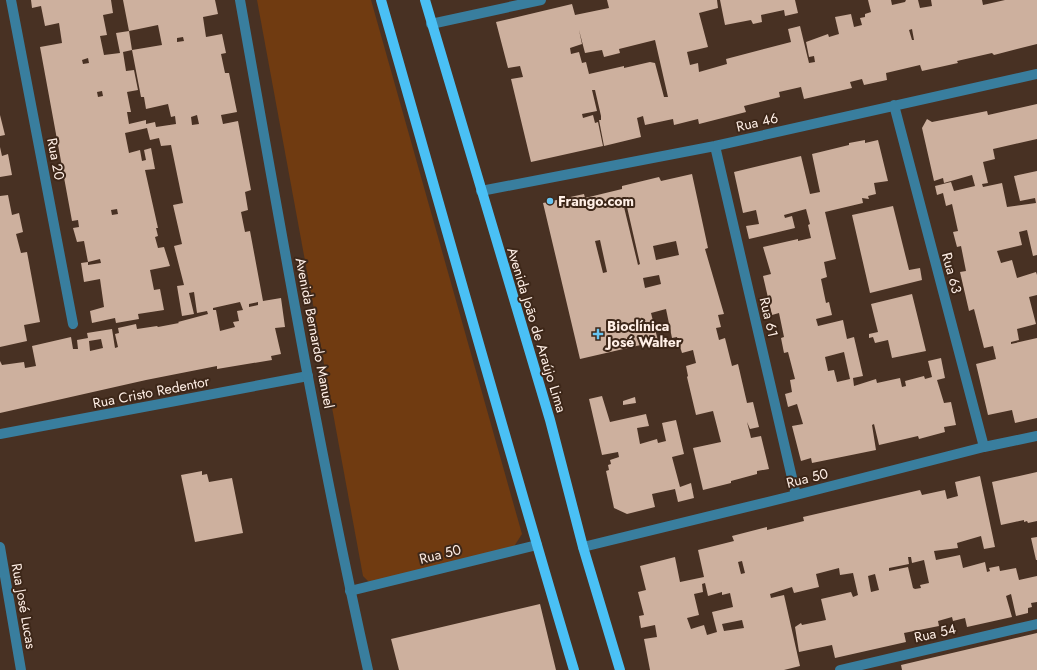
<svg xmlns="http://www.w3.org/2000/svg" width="1037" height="670" viewBox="0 0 1037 670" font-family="Jost,sans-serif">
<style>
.green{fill:#703b11}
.building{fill:#cdb09e;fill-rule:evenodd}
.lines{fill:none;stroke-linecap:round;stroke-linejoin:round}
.minor{stroke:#397e9e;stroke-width:10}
.tertiary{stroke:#397e9e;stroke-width:10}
.primary{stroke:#4ac0f5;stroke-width:10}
.poi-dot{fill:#68c4f0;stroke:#3d2719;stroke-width:1.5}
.labels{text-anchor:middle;stroke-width:4;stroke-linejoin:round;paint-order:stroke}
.street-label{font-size:14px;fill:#ffefe6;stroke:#3d2719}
.poi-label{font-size:14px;font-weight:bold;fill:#ffefe6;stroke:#3d2719;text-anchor:start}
</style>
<rect width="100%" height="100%" fill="#483123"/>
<path class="green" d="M257,0h114l151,534 -9,14 -141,37 -9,-9z"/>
<path class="building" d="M31,0h80l2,13 -10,2 4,20 -7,1 4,19 16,-2 -4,-20 13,-2 -6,-31h92l3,14 -15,3 3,20 16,-3 4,19 -5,1 4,19h4l8,39 -16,3 2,9 15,-3 13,69 -6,2 3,18 -7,2 4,20 5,-1 13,70 18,-3 4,29 -10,1 6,26 -10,2 1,4 -55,9v-3l-71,14 -146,33v-52l2,4 22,-3 1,6 11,-2 -4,-20 39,-9 2,12h5l-1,-9 11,-2 -1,-5 25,-4 3,19 3,-1 -3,-13 4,-1 -1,-5 18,-4 1,5 20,-3 1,1 21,-4 -1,-1 30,-8 -1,-3 -10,2 -3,-21 -5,1 5,21 -12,2 -5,-30 7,-1 -10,-39 8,-2 -9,-39 10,-2 -12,-58 -10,1 -2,-8 -9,2 -3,-12 -22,5 4,20 11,-3 2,11 4,-1 -2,-10 7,-2 4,21 -10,1 13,58h-2l2,8 -3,1 3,11 6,-1 6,19 -20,4 4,20 6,-1 4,21 -26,4 1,5 -23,4 -1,-5 -23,5 -2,-12 14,-4 -4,-28 -16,3 -3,-19 7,-1v3l13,-2 -1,-4 -12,3 -4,-21 -7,1 -4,-14 6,-1 -1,-7 -6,1 -32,-174 22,-4 -3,-20 -14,3 -4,-20 -9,2zM158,25l4,20 -30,5 9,47h3l2,12 22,-5 3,13 4,-1 1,8 -20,3 -1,-5 -9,2v-4l-17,4 -2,-12h4l-4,-20 11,-2 -4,-20 -8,1 -3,-19 9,-2 -3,-19zM183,37l1,4 -7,1v-4zM88,58l1,5 -6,1 -1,-4zM102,91l1,5 -5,1 -1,-5zM197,115l2,9 -7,1 -1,-8zM117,209l1,5 -6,1 -1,-5zM240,302l3,8 -6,1 2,10 -6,1 2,5 -15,4 -4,-21h-3v-2zM258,302v3l-9,2v-3zM101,339l2,9 -13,3 -1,-10z
M607,0h110l1,8 -19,5 9,34 -21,5 3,13 8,-2 1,9 28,-8 -1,-5 65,-17 -3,-13 12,-3 9,37 6,-1 -1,-6 -5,1 -3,-15 22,-8 1,3 10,-3 -4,-17 16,-3 3,13 8,-2 -2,-7 5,-1v-3l6,-2 -3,-12h23l1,5 13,-3 1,-2h12l2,8 12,-2 -1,-6h51l1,5 22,-5h32v44l-43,11 -2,-2 -35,8 1,2 -36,8 -2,-6 -34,8 1,7 -23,5 -2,-6 -12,3 2,6 -48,11 -3,-12 -22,5 1,5 -36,9 2,6 -47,12 -1,-5 -24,6 -1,-6 -28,6 -2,-9 -6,2 4,19 -37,9 -5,-26h2v-4l-6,-26h-3l5,21 -15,3 1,4 10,-3 2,8 3,-1 5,24 -72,16 -20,-83 12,-2 -3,-11 -12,2 -12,-46 76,-18 3,11 34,-7zM912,29l2,11h-2l-3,-10zM579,30l6,23 17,-3 2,7 16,-4 -1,-4 36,-9 13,57h-4l-9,-34 -5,-1 -26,6v-2l-35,8 -3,-12 -4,1 -3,-11 -8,2 -1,-6 12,-4z
M720,0h75l3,13 -13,3 -1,-6 -23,5 1,7 -9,2 -2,-4 -26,5z
M1037,104v35l-44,10 2,10 -12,3 5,21 -6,1 1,3 19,-4 5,24 29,-4 -1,-5 -15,3 -6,-25 23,-5v84l-4,1 -6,-26 -8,2 3,13 -25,6 4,12 11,-3 5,18 19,-6 1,3v20l-8,2 7,27 -19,5 2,11 -8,2v2l26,-6v80l-22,5 -3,-13 -24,5 -12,-51 20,-5 -3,-13 -9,2 -10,-39 -5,2 -9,-39 6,-1 -5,-25 -4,1 -4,-15 5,-1 -6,-27 -6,2 -3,-13 -6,2 -2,-9 16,-4 3,9 21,-5 -3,-11 -28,8 -1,-5 -9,3 -12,-53 5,-9 5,3 55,-11 1,4z
M0,115l5,20 -5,1z
M865,140v3l13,-3 10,41 -14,2 2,11 -8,2 1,3 -7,-1 1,5 -38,9 11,47 -12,3 3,15 -6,2 5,24 3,-1 3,13 -16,4 2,7 25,-6 4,19 7,-2 9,39 -10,2 1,8 22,-7 1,4 23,-5 2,9 4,-1 -1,-5 19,-5 1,3 7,-2 -4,-16 13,-3 4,20 -8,2 7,23 7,-1 5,23 -12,2 1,5 -26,7 -1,-3 -39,9 -5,-21 -2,1 4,25 -64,13 -1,-5 -10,3 -9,-35 11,-2 -6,-20 -9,3 -3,-13 7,-2 -2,-12 5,-1 -7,-27 -4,1 -3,-15 3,-1 -5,-24 -7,2 -9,-39 8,-2 -8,-27 35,-8v2l13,-3 -3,-13 2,-1 -4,-15 -22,6 1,3 7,-2 3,12 -46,11 -3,-13 13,-2 -3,-14 -13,3 -9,-41 67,-16 9,38 10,-2 -8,-38 37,-9v-2zM844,352l6,27 -13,3 -3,-12 -6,1 -3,-14z
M0,147l2,9 6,-2 4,21 -12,2z
M692,174l16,74 -3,1 19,65 -6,1 3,12 -5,1 3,12 6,-2 7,28 6,-2 9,39 6,-1 6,25 -9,2 -3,-7 4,16 10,-2 8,33 -12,2v3l-26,7v2l-28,7 -10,-42 28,-6 -8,-31 -17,4 -9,-38 1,-1 -2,-10 10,-3 -3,-13 -11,3 -5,-16 -5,1 -6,-29 -15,4 7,28 -78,18 -37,-156 41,-9 1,4 37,-9v-3l37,-9 2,4zM624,207h3l13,57 -2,1zM600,240l7,32 -4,1 -8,-32zM676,241l3,14 -23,5 -3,-14zM659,275l2,9 -16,4 -2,-10z
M8,195l4,20 7,-2 4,19 -7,2 5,19 6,-1 13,70 -16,3 3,16 -27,6v-151z
M893,206l16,64 11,-2 2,12 -52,13 -18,-78z
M912,294l14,57 -34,7 -4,-18 -13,3 -2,-6 -4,1v-4l9,-2 -7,-28z
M602,396l8,26 36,-8 3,12 -12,2 3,16 17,-5 1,4 8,-2 -4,-18 14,-3 8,34 -12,3 8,30 11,-4 3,15 -16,4 -3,-13 -23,5 3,13 -28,7 -13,-6 -8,-37 3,-1 -1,-5 3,-1 -1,-4 9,-3 -1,-5 -16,3 -13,-56z
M635,397l1,6 -13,2v-4z
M202,471v4l5,-1 2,8 23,-4 11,55 -48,9 -14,-67z
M1037,472v49l-9,2 -1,-2 -3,1v-2l-23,5 -9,-43z
M980,476l15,71 -11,2 -3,-13 -24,7 1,5 -24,3 2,9 24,-5 3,13 22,-6 2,10 3,-1 -1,-3 10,-2 1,5 16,-3 3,12 18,-4v26l-6,1 1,4 -4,1v5l-12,3 -5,-22 -5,2 6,21 -45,10 -2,-9 -12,3 -1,-4 -14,4 1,5 -35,7 2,9 -71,16 -3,-13 -33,7 -4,-25 6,-4 1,2 24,-5 -5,-21 30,-7 2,5 5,-2 -5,-22 -13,2 -1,-7 -23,6 3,13 -25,6 -2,-6 -22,7 1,4 13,-3 16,71 -16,4h-134l-6,-31 13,-2 -2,-12 -14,3 -2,-12 5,-1 -6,-23 8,-2 -6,-24 35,-9 5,25 24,-5 -6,-27 36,-9 -2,-5 35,-9v3l37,-9 -1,-4 117,-27 2,5 23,-5 2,9 11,-3 -3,-14zM908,557h3l1,6 12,-3 5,23 -9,2 1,3 -6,1 -2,-1 -5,-21 -19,4v-3l20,-4zM742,561l3,12 -4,1 -3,-12zM875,574l4,16 -8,2 -3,-16zM705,583l3,13 14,-4v3l8,-2 3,14 -21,5 5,20 -10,3 -3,-10 -13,4 -4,-11 12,-3 -5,-21 9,-2 -1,-8zM742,620l2,8 -20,3 -2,-7z
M1037,537v23h-1l-5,-22z
M540,604l16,66h-157l-8,-31z
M1037,633v37h-135l-1,-5z"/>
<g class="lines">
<path class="minor" d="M11,0l62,324
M431,24l110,-24
M894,105l90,342
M715,146l81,349
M481,191l234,-45 322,-72
M0,434l308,-58
M0,547l21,123
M583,547l213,-52 188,-48 53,-11
M350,591l187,-46
M840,670l197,-46"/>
<path class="tertiary" d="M240,0c40,224 78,448 128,670"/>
<path class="primary" d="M381,0c64,223 126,447 193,670
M425,0l125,420 33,127 37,123"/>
</g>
<g class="poi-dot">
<circle cx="550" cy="201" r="4"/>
<path d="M596 328h4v4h4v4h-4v4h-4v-4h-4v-4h4z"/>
</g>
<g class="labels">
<g class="street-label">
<text transform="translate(757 122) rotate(-13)" y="5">Rua 46</text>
<text transform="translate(56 159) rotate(79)" y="5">Rua 20</text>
<text transform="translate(952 273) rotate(75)" y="5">Rua 63</text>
<text transform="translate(769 317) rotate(77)" y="5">Rua 61</text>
<text transform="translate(537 330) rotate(73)" y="5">Avenida João de Araújo Lima</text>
<text transform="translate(315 333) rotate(79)" y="5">Avenida Bernardo Manuel</text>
<text transform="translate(151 392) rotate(-11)" y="5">Rua Cristo Redentor</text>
<text transform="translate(807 478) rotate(-14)" y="5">Rua 50</text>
<text transform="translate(440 554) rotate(-14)" y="5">Rua 50</text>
<text transform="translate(24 606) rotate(80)" y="5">Rua José Lucas</text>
<text transform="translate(935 633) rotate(-13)" y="5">Rua 54</text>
</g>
<g class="poi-label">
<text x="558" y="206">Frango.com</text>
<text x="607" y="331">Bioclínica<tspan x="607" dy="16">José Walter</tspan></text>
</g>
</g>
</svg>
